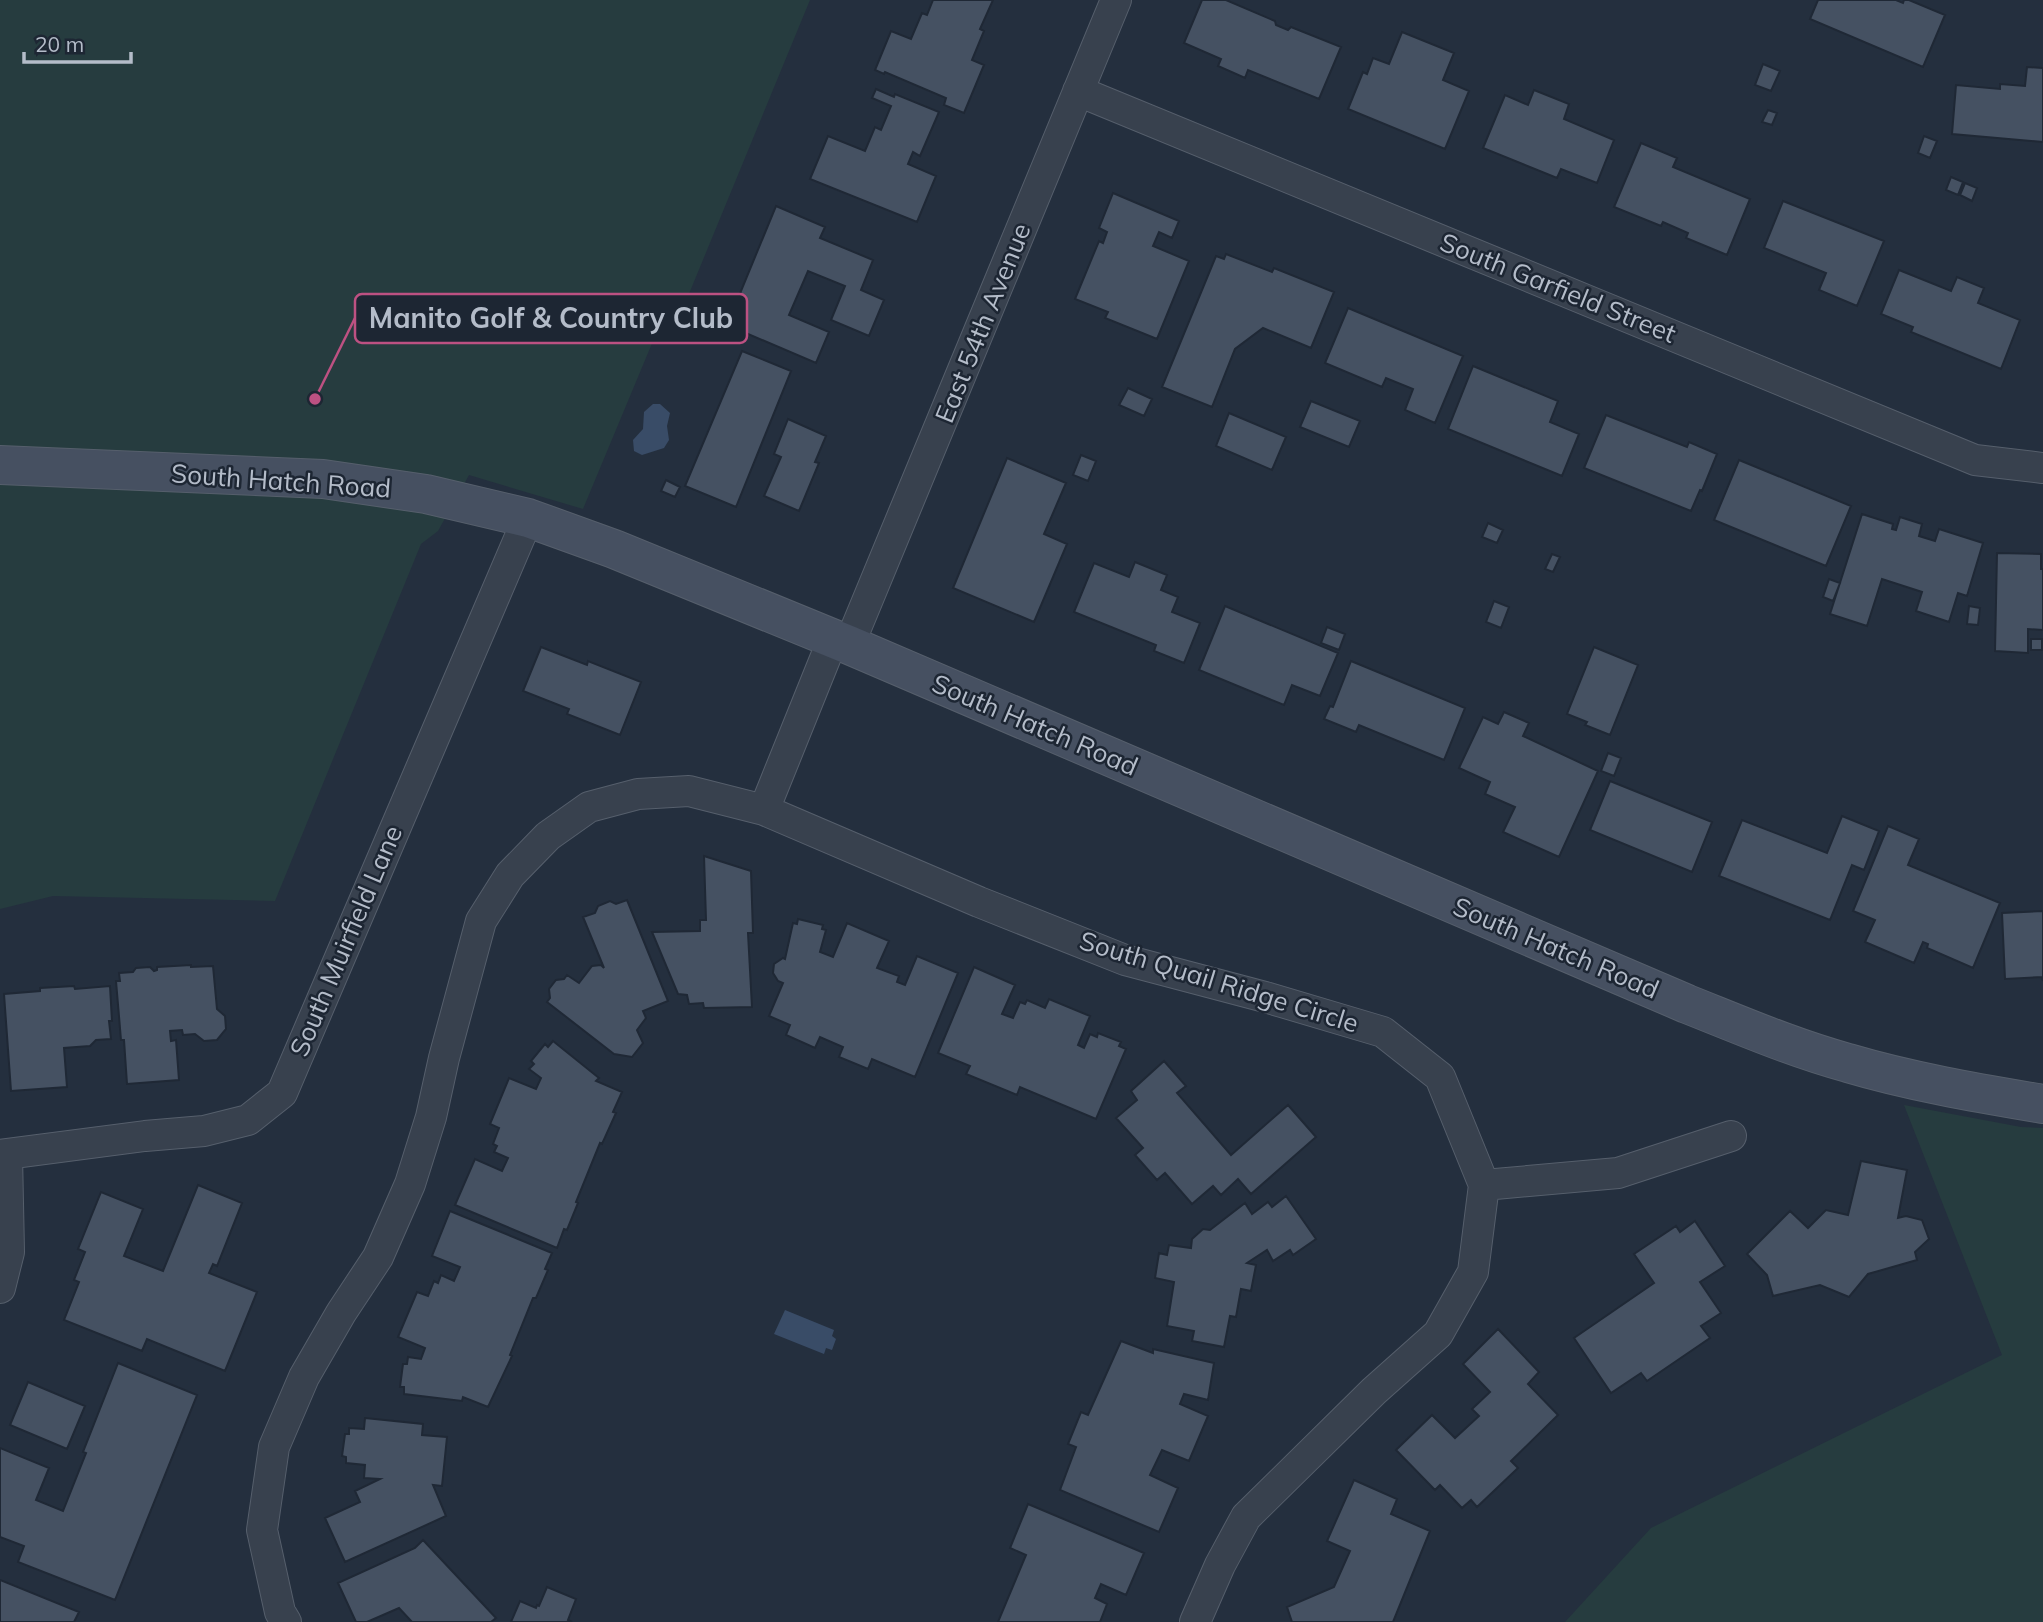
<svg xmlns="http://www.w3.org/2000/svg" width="2043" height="1622" viewBox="0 0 2043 1622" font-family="Mulish,sans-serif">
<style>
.green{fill:#263c3f}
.water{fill:#394c67}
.building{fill:#455162;stroke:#1f2835;stroke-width:2}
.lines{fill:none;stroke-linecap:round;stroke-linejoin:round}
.street-casing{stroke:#565f6c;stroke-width:32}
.secondary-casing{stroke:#565f6c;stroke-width:40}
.street{stroke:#38414e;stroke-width:30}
.secondary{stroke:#465061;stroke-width:38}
.labels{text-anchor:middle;stroke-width:5;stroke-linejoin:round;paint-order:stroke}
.street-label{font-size:26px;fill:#b4bcc9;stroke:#1d2633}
.leader{fill:none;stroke:#bd5182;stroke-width:2.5}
.callout-dot{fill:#bd5182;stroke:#1d2633;stroke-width:2.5}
.callout{fill:#1d2633;stroke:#bd5182;stroke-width:2.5}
.callout-label{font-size:28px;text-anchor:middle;font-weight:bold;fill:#b4bcc9}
</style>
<rect width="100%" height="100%" fill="#242f3e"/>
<path class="green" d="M0,0h810l-133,323 -14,-6 -80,192 -114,-34 -31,56 -17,13 -146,357 -222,-5 -53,13z
M1904,1105l117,22 22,1v494h-478l86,-94 351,-173z"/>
<path class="water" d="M653,404h7l10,9 -3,13 2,14 -5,8 -22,7 -8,-4 -1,-11 10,-11 1,-17z
M785,1310l49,20 -2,6 4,3 -4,11 -6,-2 -2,6 -50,-20z"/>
<path class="building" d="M933,0h60l-13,29 4,2 -12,29 12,5 -20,48 -20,-8 2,-7 -61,-26 -1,2 -9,-4 16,-39 20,8 11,-26 5,2z
M1202,0h24l49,21 1,4 12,5 3,-3 50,20 -22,52 -71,-29 -3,8 -27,-12 3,-7 -37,-16z
M1818,0h78l7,3 1,-3h5l36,15 -22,52 -113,-48z
M1402,32l52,21 -11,27 26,11 -24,58 -97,-40 15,-37 4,2 6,-16 16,6z
M1763,64l17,7 -9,20 -16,-6z
M2027,67l16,1v74l-91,-8 4,-49 44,4v-5l25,2z
M876,89l18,8 1,-3 44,18 -19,44 -7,-4 -5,12 28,12 -19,46 -107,-43 18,-43 37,15 10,-24 6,3 10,-24 -19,-8z
M1534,90l35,14 -5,15 50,21 -17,43 -36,-14 -4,9 -74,-30 22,-53 23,10z
M1768,110l9,3 -5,12 -10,-3z
M1924,136l13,5 -7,17 -12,-5z
M1641,143l36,15 -4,9 77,32 -23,56 -41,-17 2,-5 -25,-11 -2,4 -47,-19z
M1951,177l12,5 -5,13 -12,-5z
M1965,183l12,5 -5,13 -12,-6z
M1113,193l66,28 -7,17 -13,-6 -6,14 36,15 -32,78 -52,-21 3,-6 -33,-13 24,-58 4,2 4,-11 -8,-4z
M1783,201l101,40 -27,65 -38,-16 7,-17 -62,-25z
M776,206l49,21 -5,11 53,22 -12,30 23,10 -15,36 -38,-16 14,-34 -37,-15 -19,44 40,17 -13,31 -89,-38z
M1226,254l46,18 2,-4 60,24 -23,56 -48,-20 -28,21 -23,58 -50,-20 54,-131 8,3z
M1899,270l52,21 6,-14 27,11 -6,15 42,17 -19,49 -90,-37 2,-5 -32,-13z
M1348,308l115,48 -28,67 -30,-13 8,-21 -27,-11 -4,9 -57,-24z
M742,351l49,20 -55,136 -51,-21z
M1473,366l85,35 -8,21 29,12 -17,42 -114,-47z
M1128,388l24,11 -8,17 -25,-11z
M1311,401l49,20 -11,26 -49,-20z
M1229,413l57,24 -14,33 -56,-24z
M1606,415l81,32 2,-5 28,12 -15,37 -2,-1 -9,21 -107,-43z
M788,419l38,17 -11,26 4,1 -20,48 -35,-15 17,-39 -7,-3z
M1081,455l15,6 -8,20 -15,-6z
M1007,458l59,25 -22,51 23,10 -33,78 -81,-34z
M1739,460l112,46 -25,60 -112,-46z
M666,480l14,7 -5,10 -14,-6z
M1862,514l31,10 -1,5 4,1 4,-13 22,7 -3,12 16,5 4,-12 44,14 -16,53 -9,-3 -9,29 -33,-11 6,-19 -40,-13 -15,47 -37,-12z
M1488,523l15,7 -6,13 -15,-6z
M1997,553l44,1v15h2v61l-15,-1v24l-33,-2z
M1552,554l8,3 -7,15 -8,-3z
M1135,562l32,13 -6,15 17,7 -6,15 28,11 -16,40 -30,-12 2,-6 -82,-33 20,-49 35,14z
M1829,579l11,4 -7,18 -10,-4z
M1494,601l15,6 -8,21 -15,-6z
M1225,606l113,47 -18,43 -28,-11 -8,20 -85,-35z
M1969,606l11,2 -2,17 -11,-1z
M1327,627l18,7 -6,16 -18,-7z
M2031,639h11v11h-11z
M541,647l46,18 1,-4 53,21 -21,53 -53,-21 2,-5 -46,-18z
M1594,647l44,18 -28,70 -25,-10 2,-3 -20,-8z
M1351,661l114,47 -21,52 -85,-35 -3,7 -32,-13 6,-13 3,1z
M1504,712l25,11 -6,13 75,35 -39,86 -56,-25 12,-25 -30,-13 5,-12 -31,-14 24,-51 15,7z
M1608,753l13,5 -7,18 -13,-5z
M1610,781l102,41 -20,50 -102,-42z
M1842,816l37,15 -15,39 -12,-5 -22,55 -111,-44 23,-56 85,33z
M1888,826l31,13 -11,26 92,38 -27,65 -46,-20 1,-4 -5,-2 -9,21 -49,-21 10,-22 -22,-9z
M704,856l47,15 2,62h-5l4,74 -48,1 -1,-5 -14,1 -2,-9 -9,-1 -26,-62 48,-1v-11h6z
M627,900l41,101 -25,10 3,7 -9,12 6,13 -11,14 -18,-3 -67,-52 3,-4 -1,-9 7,-9 8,-1 3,-4 12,8 13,-17 9,-1 3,3 -21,-51 12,-4 3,-7 12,-5 6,3z
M2043,911v70l-1,-4 -37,2 -3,-66z
M798,919l25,6 -1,4 4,1 -6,22 13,5 14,-34 42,18 -12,27 22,8 -2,6 8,3 12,-29 41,17 -43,104 -43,-18 -4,10 -29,-12 4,-10 -23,-10 -5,11 -29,-13 4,-10 -21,-9 14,-33 -5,-2 -5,-8 1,-9 9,-6 2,1 8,-36 4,1z
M191,965v2l22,-1 4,43 8,7 1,13 -9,11 -13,1 -9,-7 -12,1 -1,-5 -12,1 1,10 5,-1 3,40 -52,4 -3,-44h-3l-5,-59h4l-1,-8 14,-1 3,-4 14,-1 4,4 3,-1v-3z
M974,967l41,18 -13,29 11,4 7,-16 5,2 2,-4 18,8 4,-9 41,17 -12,29 6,3 6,-14 7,3 1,-4 23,9 -2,4 7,3 -30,70 -76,-32 -3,8 -51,-21 4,-8 -32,-13z
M74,986l1,3 35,-3 2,35h-3l2,18 -15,1 -6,6 -26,2 3,39 -56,4 -7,-97 36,-3v-3z
M553,1041l46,37 -3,3 26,11 -9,20 3,1 -14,31 -2,-1 -24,59 2,1 -11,27 -3,-1 -7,19 -102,-43 20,-46 27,12 6,-13 -14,-6 3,-6 -4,-2 6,-16 -9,-4 19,-46 27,11 5,-11 -12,-9 5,-5 -3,-3 14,-17 3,3z
M1164,1061l22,25 -9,7 54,62 57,-50 28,32 -65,57 -13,-15 -17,16 -8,-9 -21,18 -27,-31 -8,7 -22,-25 8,-7 -27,-30 21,-18 -6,-9z
M1861,1161l46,9 -9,48 8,-2 16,4 7,19 -14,13 2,8 -49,14 -19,23 -29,-12 -47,11 -6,-21 -20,-21 43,-43 18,17 18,-18 22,5z
M198,1185l44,18 -25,63 -4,-2 -4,9 48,19 -32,79 -78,-32 -5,12 -78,-31 15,-38 -5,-2 11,-28 -7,-3 23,-57 42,17 -19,47 39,15z
M1286,1196l30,43 -23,16 -3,-5 -17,11 -6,-11 -20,13 9,2 -5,26 -10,-2 -5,28 -6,-1 -6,31 -32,-6 2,-10 -27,-5 7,-44 -19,-4 4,-25 8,2 2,-10 22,3 1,-9 11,-10 7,1 35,-27 7,11 16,-12 4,5z
M450,1211l102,42 -7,16 3,1 -12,28h-3l-23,57 2,1 -24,51 -25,-10 -1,4 -58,-7v-7h-4l3,-23h4l1,-7 13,2 4,-11 -27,-11 19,-45 11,4 6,-15 4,2 3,-8 13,6 6,-14 -28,-11z
M1695,1221l30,45 -25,16 21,31 -20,13 9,12 -63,43 -6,-8 -30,20 -37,-55 80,-55 -20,-29 42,-28 4,6z
M1498,1329l41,43 -11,12 30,31 -47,46 7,7 -41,39 -6,-7 -9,8 -22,-23 -5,5 -39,-40 36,-35 23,23 24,-22 -7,-7 18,-17 -27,-28z
M1121,1341l32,12v-4l61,14 -6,37 -24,-6 -4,10 28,12 -19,45 -27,-11 -12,25 28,13 -19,44 -99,-42 16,-43 -8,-3 13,-32 7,3z
M118,1363l79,32 -82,205 -97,-38 6,-16 -24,-9v-89l49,20 -13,32 27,11 23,-58 -3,-1z
M28,1382l57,24 -18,43 -57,-24z
M365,1418l58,6 -1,11 25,2 -5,49 -9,-1 13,31 -101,46 -20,-44 35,-16 -5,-11 25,-12 -16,-1 1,-13 -19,-2v-6l-4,-1 3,-22h4v-6l15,1z
M1354,1480l43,19 -6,15 39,17 -37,91h-101l-5,-15 47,-20 16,-36 -23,-10z
M1028,1504l116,49 -18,42 -25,-11 -6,14 12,6 -7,18h-102l28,-67 -16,-7z
M423,1540l73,78 -5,4h-79l-13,-14 -32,14h-11l-18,-39 77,-35z
M0,1580l79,32 -5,10h-74z
M547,1587l29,12 -8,21 4,2h-61l9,-21 16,7 1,-3 2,1z"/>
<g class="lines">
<defs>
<path id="street" d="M1078,91l897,369 68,8
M849,645l267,-645
M764,810l215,92 146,58 140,37 118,35 57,45 44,108 -11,87 -35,62 -64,57 -128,126 -26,48 -25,57
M0,1155l145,-19 59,-5 44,-11 34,-27 246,-575
M1484,1185l134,-12 113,-37
M0,1288l9,-36 -2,-97
M286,1622l-6,-10 -18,-82 12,-83 30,-70 37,-64 37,-56 32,-73 21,-67 13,-59 37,-137 29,-46 38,-39 41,-29 49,-13 51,-3 75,19 69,-171"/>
<path id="secondary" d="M0,465l323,14 103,15 102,24 86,31 235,96 838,359c53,21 106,44 161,59 64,19 130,30 195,41"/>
</defs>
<use href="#street" class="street-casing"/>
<use href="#secondary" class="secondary-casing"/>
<use href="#street" class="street"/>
<use href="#secondary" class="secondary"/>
</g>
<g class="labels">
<g class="street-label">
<text transform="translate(1558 288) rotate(22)" y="9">South Garfield Street</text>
<text transform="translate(983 323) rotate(-68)" y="9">East 54th Avenue</text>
<text transform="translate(281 481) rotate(4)" y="9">South Hatch Road</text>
<text transform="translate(1035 725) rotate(23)" y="9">South Hatch Road</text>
<text transform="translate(346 941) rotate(-67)" y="9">South Muirfield Lane</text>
<text transform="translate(1556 948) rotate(23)" y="9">South Hatch Road</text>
<text transform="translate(1219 982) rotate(17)" y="9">South Quail Ridge Circle</text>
</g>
</g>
<path class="leader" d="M315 399L355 318"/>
<circle class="callout-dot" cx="315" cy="399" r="7"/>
<rect class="callout" x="355" y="294" width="392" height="49" rx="7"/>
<g class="callout-label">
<text x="551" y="328">Manito Golf &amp; Country Club</text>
</g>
<path d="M24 52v10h107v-10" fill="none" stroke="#b4bcc9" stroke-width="3.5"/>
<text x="35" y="52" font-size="21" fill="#b4bcc9" stroke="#1d2633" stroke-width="5" paint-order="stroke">20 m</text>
</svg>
